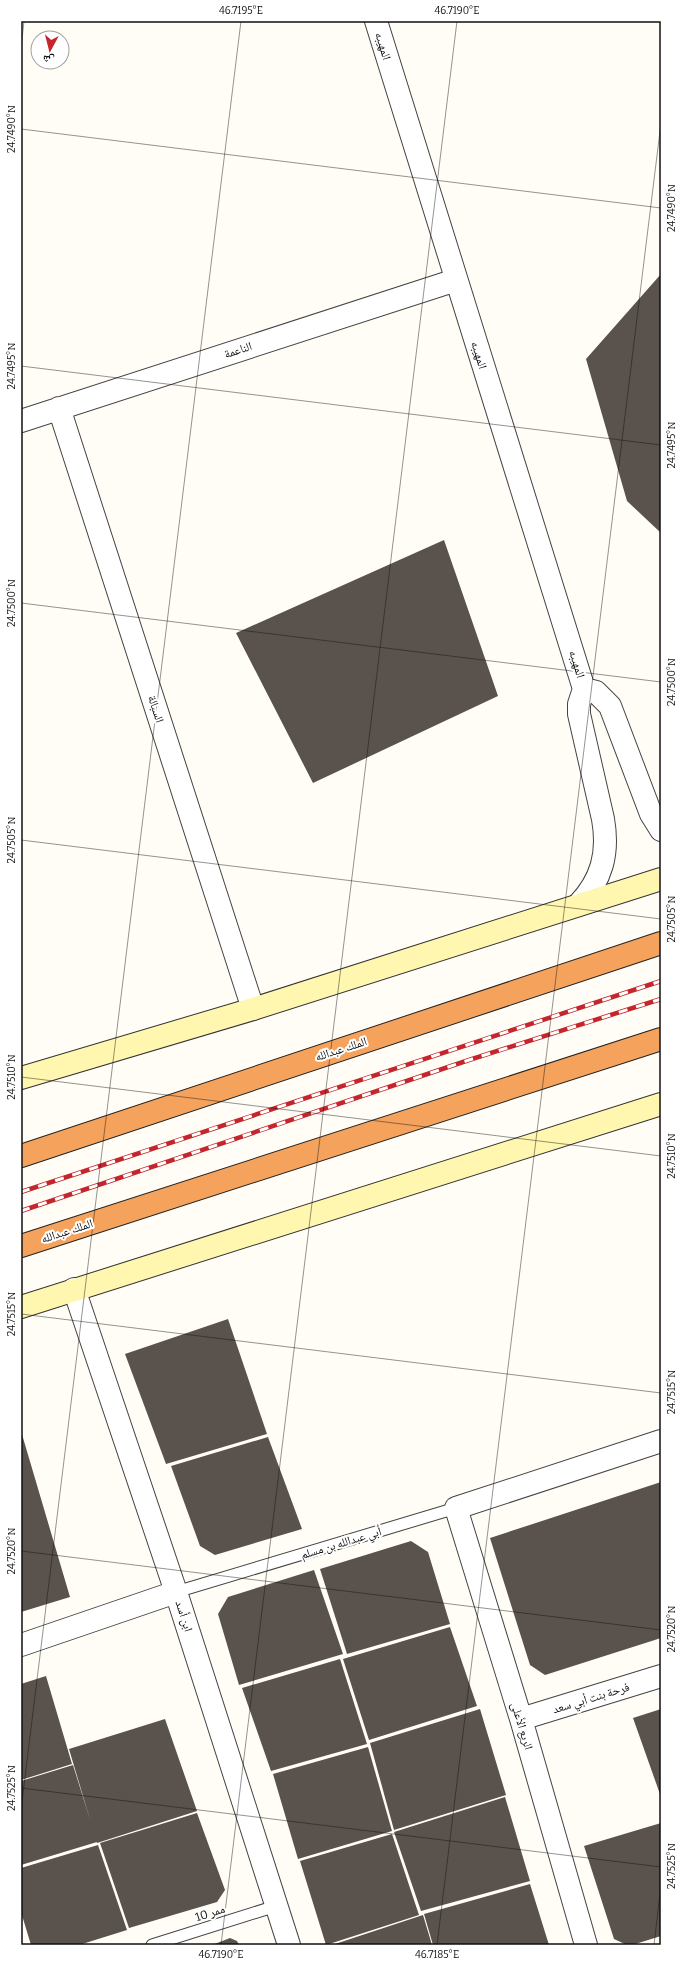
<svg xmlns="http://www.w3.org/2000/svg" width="682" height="1966" viewBox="0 0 682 1966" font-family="Bitter,'Noto Naskh Arabic',serif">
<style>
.building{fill:#5a524d}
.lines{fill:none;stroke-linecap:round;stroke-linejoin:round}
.lane-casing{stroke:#444;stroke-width:13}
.street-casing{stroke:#444;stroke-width:24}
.secondary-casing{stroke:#333;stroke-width:24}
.highway-casing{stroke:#222;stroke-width:24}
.lane{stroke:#fff;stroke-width:11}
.street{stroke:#fff;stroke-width:22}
.secondary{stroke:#fff6b0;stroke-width:22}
.highway{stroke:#f5a25d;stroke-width:22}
.rail-casing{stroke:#c4262e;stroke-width:4.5}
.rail{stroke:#fff;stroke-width:3;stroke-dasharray:9;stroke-linecap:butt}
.ticks{fill:none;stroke:#111;stroke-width:1;stroke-opacity:0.45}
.labels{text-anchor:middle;stroke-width:4;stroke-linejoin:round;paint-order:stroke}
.street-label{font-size:12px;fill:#111;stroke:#fff}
.neatline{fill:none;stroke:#111;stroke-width:1.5}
.ticks-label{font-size:10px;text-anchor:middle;fill:#111}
</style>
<rect width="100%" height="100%" fill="#fffdf5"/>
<path class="building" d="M661,274v259l-34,-32 -41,-142z
M444,540l54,156 -185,87 -77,-150z
M228,1319l39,115 -101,30 -41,-110z
M21,1431l49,166 -49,15z
M268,1437l34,92 -87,26 -15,-9 -29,-80z
M661,1482v156l-116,37 -15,-10 -40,-127z
M411,1541l17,11 22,72 -103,30 -27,-85z
M314,1570l29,84 -104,31 -21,-71 10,-17z
M450,1627l27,79 -108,34 -26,-81z
M340,1659l27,85 -96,27 -29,-83z
M46,1676l26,88 -51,16v-96z
M480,1709l26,86 -112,35 -24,-87z
M661,1709v88l-28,-79z
M165,1719l32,92 -100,32 -28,-94z
M368,1747l24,84 -94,28 -25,-85z
M73,1765l24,77 -76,23v-84z
M505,1797l25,84 -109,30 -27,-79z
M197,1813l28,77 -8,12 -88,26 -29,-85z
M661,1823v113l-29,9h-5l-13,-6 -30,-93z
M392,1834l27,81 -93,30 -26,-84z
M98,1845l29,85 -48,15h-48l-10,-33v-44z
M530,1884l19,61h-116l-9,-31z
M423,1915l9,30h-100z
M230,1938l7,3 2,4h-27z"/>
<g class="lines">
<defs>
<path id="lane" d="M176,1592l280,-84
M152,1945l124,-39"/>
<path id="street" d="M376,21l208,668 -5,15v10l24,105c6,34 -1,61 -25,86
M59,408l194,601
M21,421l435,-141
M584,689l12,3 14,14 41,108 10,16
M74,1289l102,303 113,353
M21,1645l155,-53
M521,1719l140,-43
M586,1945l-65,-226 -65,-211 205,-67"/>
<path id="secondary" d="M21,1078l232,-69 408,-130
M21,1307l640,-203"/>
<path id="highway" d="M21,1156l640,-213
M21,1246l640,-207"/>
</defs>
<use href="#lane" class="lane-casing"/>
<use href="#street" class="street-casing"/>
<use href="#secondary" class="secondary-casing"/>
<use href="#highway" class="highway-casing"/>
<use href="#lane" class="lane"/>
<use href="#street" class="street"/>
<use href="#secondary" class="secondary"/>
<use href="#highway" class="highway"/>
<defs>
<path id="rail" d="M21,1192l640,-211
M21,1211l448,-151 192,-61"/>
</defs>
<use href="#rail" class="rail-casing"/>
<use href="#rail" class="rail"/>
</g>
<path class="ticks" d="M21,48l3,-27M21,129l640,79M21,366l640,79M21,603l640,79M21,840l640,79M21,1077l640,79M21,1314l640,79M21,1551l640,79M21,1788l640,79M21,1810l220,-1789M221,1945l236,-1924M437,1945l224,-1822M654,1945l7,-60"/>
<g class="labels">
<g class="street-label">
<text transform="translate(383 46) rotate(73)" y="4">المهيبه</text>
<text transform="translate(238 350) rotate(-18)" y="4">الناعمة</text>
<text transform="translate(479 355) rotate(73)" y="4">المهيبه</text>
<text transform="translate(577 664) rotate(73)" y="4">المهيبه</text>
<text transform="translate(156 709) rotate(72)" y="4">السبالة</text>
<text transform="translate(341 1049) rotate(-18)" y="4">الملك عبدالله</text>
<text transform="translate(67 1231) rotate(-18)" y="4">الملك عبدالله</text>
<text transform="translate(341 1543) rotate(-17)" y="4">أبي عبدالله بن مسلم</text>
<text transform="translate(184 1616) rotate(72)" y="4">ابن أسد</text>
<text transform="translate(591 1698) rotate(-17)" y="4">فرحة بنت أبي سعد</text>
<text transform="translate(522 1726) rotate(73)" y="4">الريع الأعلى</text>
<text transform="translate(210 1913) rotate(-18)" y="4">ممر 10</text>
</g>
</g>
<rect width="682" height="1966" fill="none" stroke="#ffffff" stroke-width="44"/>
<g transform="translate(50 50) rotate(187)"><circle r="19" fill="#ffffff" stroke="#a0a0a0"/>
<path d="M0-3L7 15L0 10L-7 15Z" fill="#c4262e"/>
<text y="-6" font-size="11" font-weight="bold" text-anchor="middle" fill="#111111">ش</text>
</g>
<rect x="22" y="22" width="638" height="1922" class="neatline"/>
<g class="ticks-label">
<text x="241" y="14">46.7195°E</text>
<text x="457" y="14">46.7190°E</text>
<text transform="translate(11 129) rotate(-90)" y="4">24.7490°N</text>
<text transform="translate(671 208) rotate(-90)" y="4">24.7490°N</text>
<text transform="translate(11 366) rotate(-90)" y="4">24.7495°N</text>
<text transform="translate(671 445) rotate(-90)" y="4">24.7495°N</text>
<text transform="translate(11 603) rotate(-90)" y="4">24.7500°N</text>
<text transform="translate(671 682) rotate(-90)" y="4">24.7500°N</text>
<text transform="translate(11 840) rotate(-90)" y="4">24.7505°N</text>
<text transform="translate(671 919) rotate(-90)" y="4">24.7505°N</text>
<text transform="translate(11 1077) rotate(-90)" y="4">24.7510°N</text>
<text transform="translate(671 1156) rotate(-90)" y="4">24.7510°N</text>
<text transform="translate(11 1314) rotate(-90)" y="4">24.7515°N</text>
<text transform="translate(671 1392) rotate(-90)" y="4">24.7515°N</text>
<text transform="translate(11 1551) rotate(-90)" y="4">24.7520°N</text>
<text transform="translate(671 1629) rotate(-90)" y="4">24.7520°N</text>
<text transform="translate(11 1788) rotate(-90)" y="4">24.7525°N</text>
<text transform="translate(671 1866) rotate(-90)" y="4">24.7525°N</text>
<text x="221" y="1958">46.7190°E</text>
<text x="437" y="1958">46.7185°E</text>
</g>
</svg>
